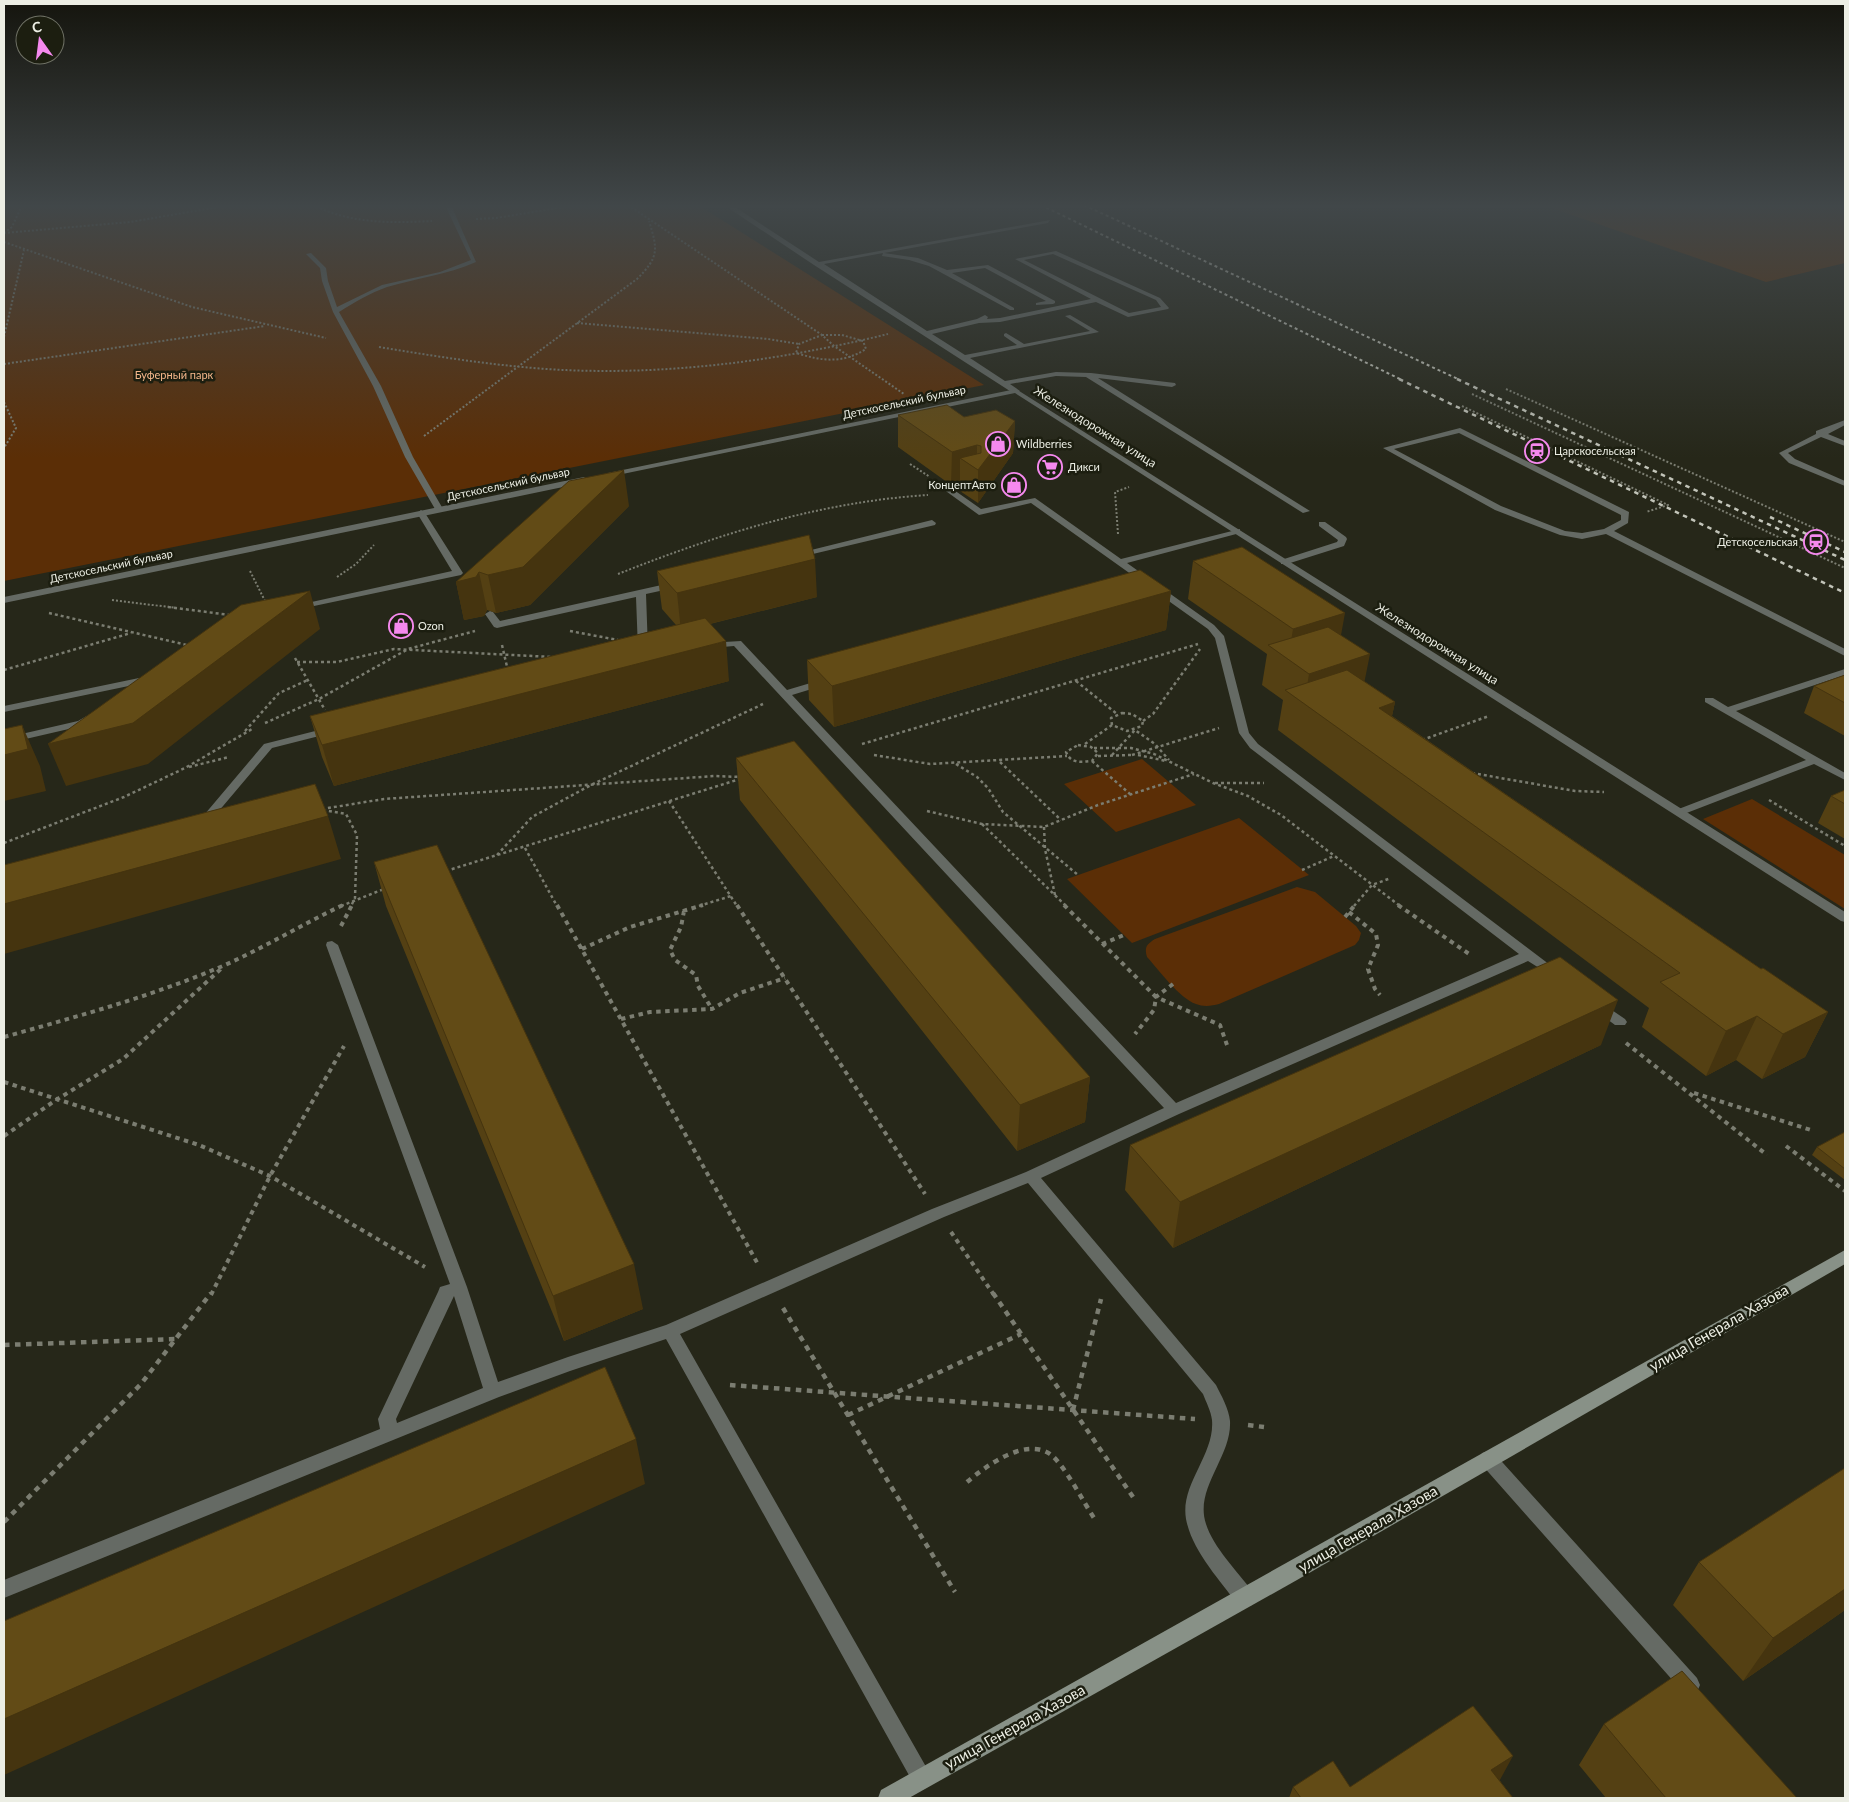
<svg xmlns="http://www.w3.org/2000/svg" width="1849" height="1802" viewBox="0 0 1849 1802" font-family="Lato,sans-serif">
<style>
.green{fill:#5b2e06}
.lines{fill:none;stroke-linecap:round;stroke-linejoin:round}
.path-far3{stroke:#7b7d71;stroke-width:2;stroke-dasharray:2 2;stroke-linecap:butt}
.path-far2{stroke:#7b7d71;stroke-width:2.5;stroke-dasharray:3 3;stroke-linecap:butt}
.path-far1{stroke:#7b7d71;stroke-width:4;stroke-dasharray:4.5 4.5;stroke-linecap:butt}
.path{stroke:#7b7d71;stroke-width:4.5;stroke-dasharray:5.5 5.5;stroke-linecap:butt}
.lane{fill:#656a64;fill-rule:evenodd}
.street{fill:#656a64;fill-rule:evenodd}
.secondary{fill:#889187;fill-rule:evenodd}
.rail-far1{stroke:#c2c4b9;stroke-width:2;stroke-dasharray:3 3;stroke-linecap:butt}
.rail{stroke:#c2c4b9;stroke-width:2.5;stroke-dasharray:4.5 4.5;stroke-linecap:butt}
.wall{fill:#544013}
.shaded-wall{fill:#45340f}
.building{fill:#624b16;stroke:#45340f}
.labels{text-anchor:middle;stroke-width:5;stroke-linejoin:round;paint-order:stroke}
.far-park-label{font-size:11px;fill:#f5b78b;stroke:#1c1e10}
.far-street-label{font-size:11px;fill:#eceee4;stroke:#1c1e10}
.far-poi-label{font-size:11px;fill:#eceee4;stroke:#1c1e10;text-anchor:start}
.street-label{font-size:12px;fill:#eceee4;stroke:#1c1e10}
.near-street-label{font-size:15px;fill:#eceee4;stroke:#1c1e10}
</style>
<rect width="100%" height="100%" fill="#262719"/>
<path class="green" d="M4,205h694l286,180 -980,196z
M1543,205h302v58l-79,19z
M1142,759l54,46 -80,27 -52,-48z
M1752,799l93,56v54l-142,-90z
M1239,818l70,57 -177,68 -65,-64z
M1297,887l18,5 41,34 5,7 -2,7 -4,5 -136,59c-7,2 -16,3 -23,0 -17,-6 -37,-34 -49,-47 -3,-10 0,-13 8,-18z"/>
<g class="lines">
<path class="path-far3" d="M313,205c38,19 78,18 119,16
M628,205l194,130 12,11 70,48
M476,219l20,-1 80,-13
M4,233l126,-11 100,-17
M4,233l8,-6 10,-22
M4,242l188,65 134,31
M577,323l191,16 31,5
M822,335h20l21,6 3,8c-24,15 -44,12 -70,4l3,-9z
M4,337l20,-87
M379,347c61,10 123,20 185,23 109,5 218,-10 324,-36
M4,364l261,-38
M1506,389l339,153
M1472,394l373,174
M4,402l12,26 -12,20
M1462,406l206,99 -22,7
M424,436l213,-157c22,-22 21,-29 12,-58
M910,464l20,13
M1118,534l-3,-42 14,-5
M250,571l16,32
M618,574c101,-40 201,-72 310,-79
M337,577l19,-13 18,-19
M112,600l65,8"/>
<path class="path-far2" d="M168,607l62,8
M49,613l138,32
M570,631l48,9
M502,645l6,26
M295,658l30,52
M297,662h40l57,-13 158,8
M4,670l127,-37
M1076,681l41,33
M1122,713l10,1 11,7 -1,5 -15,5 -15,-6 -1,-7z
M1143,721l10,-7 47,-65
M265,723l54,-24 89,-50 67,-18
M245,731l34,-38 29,-13
M1422,740l67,-24
M862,744l336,-100
M1085,744l27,-19
M1078,745l13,2 7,6 -6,8c-11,1 -21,3 -26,-9z
M1094,748h37l23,6 59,29 35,13 33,19 119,91
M874,755l56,9 137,-8
M1112,755l23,-25 20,14 14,16
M1132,755l87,-27
M1138,755l28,6
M1098,756l34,-1
M1092,761l38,33
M1000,762l61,58
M956,764l21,13 11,11 15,24 75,63
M189,767l40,-10
M1472,773l103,18 29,1
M1215,783h49
M1769,800l76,46
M669,801l68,105
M322,809l62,-10 331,-23 26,1
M323,810l23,4 11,21 -2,63 -4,8
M927,811l55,13 62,3 54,-22 96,-31
M982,824l84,82
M1044,827l1,22 10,46
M4,843l120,-46 61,-29 67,-39
M525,848l32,58
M497,855l35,-38 59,-32 172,-81
M1302,870l32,-14
M446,871l294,-92
M341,906l43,-17
M699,906l32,-10
M1354,906l18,-21 19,-7"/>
<path class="path-far1" d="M557,905l202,361
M737,905l188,289
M1064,905l92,92 -2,13 -19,24
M1398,905l74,51
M684,911l-3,16 -11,23 5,10 21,15 2,11 14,23
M1349,912l27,22 2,11 -10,24 7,20 5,6
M1345,917l10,-12
M341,926l11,-21
M1102,944l22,-9
M582,949l48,-22 73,-22
M1173,984l-17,13 64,28 7,20
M621,1019l29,-7 62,-3 28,-16 45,-15
M4,1037c75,-21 149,-41 221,-72 40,-18 78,-41 118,-60
M1626,1043l141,112
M4,1082l195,63 71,31 155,91
M1694,1093l120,38
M4,1136l52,-36 67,-41 101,-93
M1786,1146l59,45
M951,1232l43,63
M211,1295l59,-119 74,-130"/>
<path class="path" d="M993,1293l140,204
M783,1308l172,284
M4,1345l172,-6
M730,1385l465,34
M1073,1410l28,-111
M848,1415l173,-81
M1248,1425l16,2
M967,1482c19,-16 58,-45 83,-28 14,10 34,49 44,64
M4,1522l137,-138 70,-91"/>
<path class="lane" d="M445,205h6l25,57c-30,13 -59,16 -89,25 -17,6 -32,15 -48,25l42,74 32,71 30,52 -4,3 -4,-3 -30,-52 -32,-71 -40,-74 -11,-31 -2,-13 -14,-14 5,-1 15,15 2,13 9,26 45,-22 58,-13 31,-12z
M724,205h8l87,57 231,-42 -2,3 -164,30 34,5 29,12 41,-5 67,36v2l-2,1 -17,1v-2l10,-2 -61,-33 -33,5 62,35v2h-4l-81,-44 -20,-6 -27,-4 1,-3 -59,11 103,67 50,-12 8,-4 3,2 -1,2 13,-1 91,-19 -76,-40 41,-8 104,47 9,10 -1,1 -40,8 -32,-15 -96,20 -21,1 -47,11 33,21 52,-10 -13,-9v-2l2,-1 18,11 66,-13 -25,-15 5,-1 29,17 -129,26 35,23 51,-9 35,1 84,10 1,2 -4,2 -74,-9 212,133 -7,2 -217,-136 -30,-1 -46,8 10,7 -7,2 -199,-128zM1053,254l103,46 5,7 -32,6 -105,-53z
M1845,420v5l-17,9 17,7v5l-24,-9 -33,16 7,6 50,22v5l-56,-23 -10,-10 37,-19v-3z
M1460,428l169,84 -1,11 -14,8 231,118v7l-239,-122 -24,5 -22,-4 -65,-25 -112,-62zM1459,433l162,82v5l-17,9 -22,4 -17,-2 -64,-25 -107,-57z
M975,479l3,1v4l-24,6 27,19 54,-11 86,61 119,-30v4l-113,30 87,62 10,11 25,97 9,11 304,230 -7,4 -27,-17 -349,153 -138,64 175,207c5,10 13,24 14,36 2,36 -36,67 -24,103 7,23 32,48 46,67l3,7 -3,7 -7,2 -7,-2c-18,-25 -46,-54 -52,-86 -6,-35 29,-64 26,-99 -1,-9 -6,-18 -9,-26l-175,-211 -84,34 -264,117 249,438 4,7 -4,7 -7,4 -7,-4 -249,-447 -96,32 -71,26 -495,201v-18l376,-151 -2,-10 60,-127 2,-5 10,-3 -124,-339 1,-3 5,-1 6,4 129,342 31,95 70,-25 98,-32 266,-116 94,-37 138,-64 -430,-462 -23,2 -5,-3 1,-2 34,-2 46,49 37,-11 4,1v4l-36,11 384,408 343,-149 -269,-206 -11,-15 -24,-95 -7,-9 -177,-126 -52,12 -36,-26zM454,1296l29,92 -86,35 -1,-4z
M421,510l4,3 38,60 -2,2 -166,35v-4l3,-1 154,-34 -35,-58z
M932,520l4,3 -1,2 -139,33 -5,-3z
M1319,522h6l21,15 1,2 -3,7 -57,18h-6v-4l56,-18 1,-2 -19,-14z
M675,582l5,3 -2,2 -32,7 2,56 -5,3 -5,-3 -2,-53 -139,31 -3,-1 -9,-13 5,-3 3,1 7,9z
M1845,669v6l-109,36 109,62v7l-31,-16 -130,50h-8l-2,-2 2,-2 130,-50 -101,-58v-4h8l15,9z
M139,678l5,3 -1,2 -139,29v-6z
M90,714l5,3 -9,8 -82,19v-6l74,-17z
M331,727l5,3 -1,2 -63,16 -65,77h-8l-2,-2 2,-2 65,-77z
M1600,1002l25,17 2,3 -2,3h-10l-20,-15 -2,-3 2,-3z
M1488,1451l6,2 203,225 3,7 -3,7 -7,3 -7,-3 -201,-227 -3,-6 3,-6z"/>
<path class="street" d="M1016,389l829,523v10l-4,-1 -826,-528 -407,84 -4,-2 4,-2z
M584,477l4,3 -1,2 -583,121v-6z"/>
<path class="secondary" d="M1845,1250v14l-548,316 -388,218h-31l3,-8z"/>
<path class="rail-far1" d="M1041,205l361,175
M1084,205l376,175"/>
<path class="rail" d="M1399,379l446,214
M1457,379l388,181
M1770,517l75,35"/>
</g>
<path class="wall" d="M898,415l66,2 51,4 -2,32 -35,50 -18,-12v-9l-9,3 -53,-38z
M629,506l-99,99 -34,8 -9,-3 -3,6 -20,4 -8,-38z
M1193,561l148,75 23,45 31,21 -3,14 369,253 67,43 -23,45 -43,22 -26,-19 -30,16 -64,-49 7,-19 -371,-278 5,-30 -21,-15 5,-31 -79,-55z
M657,571l160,26 -107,27 19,57 -395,105 -12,-29 -12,-41 366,-91 -14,-16z
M1171,591l-5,39 -332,97 -25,-27 -2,-40z
M1845,675v61l-41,-23 10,-27z
M736,758l354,319 -5,45 -68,29 -277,-351z
M1845,790v49l-27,-16 13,-27z
M374,862l269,447 -79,32 -178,-435z
M1601,1045l-428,203 -48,-58 5,-45z
M1845,1132v48l-33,-25 5,-8z
M1699,1562l146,48 -102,71 -70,-76z
M1604,1724l193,74h-191l-27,-33z
M1500,1781l13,17h-224l4,-11h57z"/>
<path class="shaded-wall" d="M1015,421l-2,32 -35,50v-33z
M977,445v24l-17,-11v24l-9,3 1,-33z
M624,470l5,36 -99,99 -34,8 -8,-38z
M815,559l2,38 -136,34 -4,-38z
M479,572l8,38 -3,6 -20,4 -8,-38z
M310,591l10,38 -172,135 -82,22 -18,-42z
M1171,591l-5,39 -332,97 -2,-41z
M1345,613l-7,39 -50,7 5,-30z
M726,641l3,40 -395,105 -12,-41z
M1370,654l-8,40 -58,10 5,-30z
M1395,702l-9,41 -7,-35z
M22,725l18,41 6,25 -42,10v-46z
M328,816l13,43 -337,95v-50z
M1618,1000l-17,45 -428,203 7,-46z
M1828,1012l-23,45 -43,22 21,-45z
M1757,1016l-21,44 -30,16 20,-45z
M1090,1077l-5,45 -68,29 3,-46z
M634,1264l9,45 -79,32 -11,-45z
M636,1439l9,45 -641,291v-56z
M1845,1589v21l-102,71 30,-43z
M1513,1756l-23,42 1,-28z"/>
<path class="building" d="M947,405l17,12 32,-7 19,11 -37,49 -18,-12 21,-5v-7l-4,-1 -25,7 -54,-37z
M624,470l-101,97 -35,8 -9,-3 -3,5 -20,5 113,-101z
M809,535l6,24 -138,34 -20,-22z
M1242,547l103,66 -52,16 -100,-68z
M1140,570l31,21 -339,95 -25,-26z
M310,591l-177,132 -85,21 193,-139z
M705,618l21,23 -404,104 -12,-29z
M1328,627l42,27 -61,20 -41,-29z
M1347,670l48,32 -16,6 382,261 2,-1 65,44 -45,22 -26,-18 -31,15 -66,-49 20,-9 -395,-283z
M1845,675v28l-31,-17z
M22,725l6,24 -24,6v-26z
M794,741l296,336 -70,28 -284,-347z
M315,784l13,32 -324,88v-39z
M1845,790v14l-14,-8z
M437,845l197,419 -81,32 -179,-434z
M1560,957l58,43 -438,202 -50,-57z
M1845,1132v37l-28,-22z
M605,1367l31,72 -632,280v-98z
M1845,1468v121l-72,49 -74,-76z
M1682,1671l115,127h-131l-62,-74z
M1473,1706l40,50 -22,14 22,28h-212l-8,-11 40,-26 17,26z"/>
<linearGradient id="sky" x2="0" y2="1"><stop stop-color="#15150e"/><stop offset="0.45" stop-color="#414749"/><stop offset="1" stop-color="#414749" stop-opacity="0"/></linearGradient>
<rect width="1849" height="458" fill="url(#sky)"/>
<defs>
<symbol id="shop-ring" viewBox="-11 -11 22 22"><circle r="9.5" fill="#1c1e10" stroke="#f589ee" stroke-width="1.5"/><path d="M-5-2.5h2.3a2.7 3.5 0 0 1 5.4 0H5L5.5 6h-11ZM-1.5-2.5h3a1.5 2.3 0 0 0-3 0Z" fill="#f589ee"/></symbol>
<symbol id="station-ring" viewBox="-11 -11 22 22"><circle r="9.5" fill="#1c1e10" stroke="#f589ee" stroke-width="1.5"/><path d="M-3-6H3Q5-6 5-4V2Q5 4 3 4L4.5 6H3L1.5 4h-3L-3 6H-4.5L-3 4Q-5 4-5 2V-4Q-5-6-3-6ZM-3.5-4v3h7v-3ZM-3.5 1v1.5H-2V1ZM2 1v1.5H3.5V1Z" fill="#f589ee"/></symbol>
<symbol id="supermarket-ring" viewBox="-11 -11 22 22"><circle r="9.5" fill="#1c1e10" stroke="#f589ee" stroke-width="1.5"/><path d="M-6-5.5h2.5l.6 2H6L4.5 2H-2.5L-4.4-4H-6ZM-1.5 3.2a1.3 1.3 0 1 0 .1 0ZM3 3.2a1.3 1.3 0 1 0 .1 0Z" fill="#f589ee"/></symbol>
</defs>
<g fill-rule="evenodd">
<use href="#shop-ring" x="984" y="430" width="28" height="28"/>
<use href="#station-ring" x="1523" y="437" width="28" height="28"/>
<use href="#supermarket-ring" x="1036" y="453" width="28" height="28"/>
<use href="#shop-ring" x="1000" y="471" width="28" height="28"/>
<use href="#station-ring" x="1802" y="528" width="28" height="28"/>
<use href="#shop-ring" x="387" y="612" width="28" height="28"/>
</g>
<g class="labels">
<g class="far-park-label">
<text x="174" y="379">Буферный парк</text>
</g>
<g class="far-street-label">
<text transform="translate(904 402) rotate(-12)" y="4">Детскосельский бульвар</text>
<text transform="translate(508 484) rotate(-12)" y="4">Детскосельский бульвар</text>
<text transform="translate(111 566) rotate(-12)" y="4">Детскосельский бульвар</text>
</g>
<g class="far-poi-label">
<text x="1016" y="448">Wildberries</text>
<text x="1554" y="455">Царскосельская</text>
<text x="1068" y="471">Дикси</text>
<text x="996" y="489" text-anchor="end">КонцептАвто</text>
<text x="1798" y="546" text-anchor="end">Детскосельская</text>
<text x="418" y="630">Ozon</text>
</g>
<g class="street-label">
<text transform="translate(1095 427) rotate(32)" y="4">Железнодорожная улица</text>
<text transform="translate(1437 644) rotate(32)" y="4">Железнодорожная улица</text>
</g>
<g class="near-street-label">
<text transform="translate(1719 1328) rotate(-30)" y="5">улица Генерала Хазова</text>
<text transform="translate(1368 1529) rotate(-30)" y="5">улица Генерала Хазова</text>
<text transform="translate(1015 1727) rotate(-29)" y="5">улица Генерала Хазова</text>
</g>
</g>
<rect width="1849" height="1802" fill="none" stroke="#eceee4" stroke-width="10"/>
<g transform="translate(40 40) rotate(346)"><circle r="24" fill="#1c1e10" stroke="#6f7165"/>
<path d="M0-4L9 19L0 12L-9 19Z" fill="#f589ee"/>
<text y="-8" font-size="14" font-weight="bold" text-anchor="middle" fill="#eceee4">С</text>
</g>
</svg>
